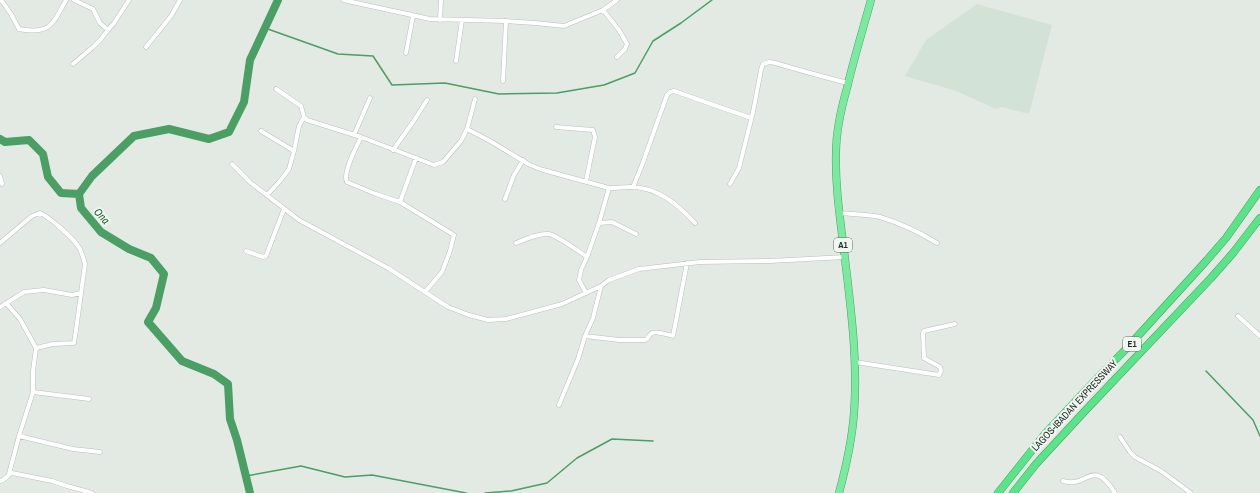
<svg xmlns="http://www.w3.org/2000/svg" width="1260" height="493" viewBox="0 0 1260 493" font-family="'Archivo Narrow',sans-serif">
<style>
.built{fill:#d3e2d6}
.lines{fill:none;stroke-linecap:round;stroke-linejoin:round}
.stream{stroke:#4b9e64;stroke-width:1.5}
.river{stroke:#4b9e64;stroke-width:8}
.minor-casing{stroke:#b8c0ba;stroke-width:5}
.trunk-casing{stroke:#4aa267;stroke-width:8}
.motorway-casing{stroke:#4aa267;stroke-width:8}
.minor{stroke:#fff;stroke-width:4}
.trunk{stroke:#7ce8a0;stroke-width:7}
.motorway{stroke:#5ce289;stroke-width:7}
.labels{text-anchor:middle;stroke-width:4;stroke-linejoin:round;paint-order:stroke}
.shield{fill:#eff7f1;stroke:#646965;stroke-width:1}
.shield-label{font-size:9px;font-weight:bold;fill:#292c29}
.street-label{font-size:10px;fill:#292c29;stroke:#eff7f1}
.water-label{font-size:11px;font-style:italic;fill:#215c35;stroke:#eff7f1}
</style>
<rect width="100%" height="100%" fill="#e2eae3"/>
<path class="built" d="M977,4l75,21 -23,89 -27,-7 -6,2 -40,-18 -51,-15 21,-36z"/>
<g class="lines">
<path class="stream" d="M265,28l73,26 35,2 19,29 53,-2 54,11 58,-1 47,-8 31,-12 18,-32 28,-18 31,-23
M1206,371l47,49 7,16
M246,476l55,-10 44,11 27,-2 94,18
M485,493l26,-2 36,-8 30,-25 35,-19 41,2"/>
<path class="river" d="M0,139l5,3 24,-2 14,14 5,23 13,16 18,1
M250,493l-13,-53 -7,-21 -2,-35 -14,-10 -32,-13 -34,-39 8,-14 8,-34 -13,-16 -22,-9 -28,-17 -20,-24 -2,-14 13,-18 42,-40 35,-7 40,10 20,-7 15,-30 6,-42 28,-60"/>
<defs>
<path id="minor" d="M1,0l10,14 8,15c31,6 34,-5 47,-29
M74,0l19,9 7,14 8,7
M343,0l87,19 76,2 29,2 29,3 39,-16 14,-10
M603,10l16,20 8,14 -2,5 -8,8
M440,20l1,-20
M146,47l25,-31 9,-16
M406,53l7,-37
M456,61l6,-41
M73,64l20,-17 8,-8 7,-9 6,-7 15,-23
M503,81l3,-60
M276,89l25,17 3,11 3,3 54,17 73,28 9,-3 18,-21 6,-12 23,12 40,24 13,5 66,18 -10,35 -12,34 -6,13 -2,10 7,13
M556,127l37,3 2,7 -9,44
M467,129l8,-30
M261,131l33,20
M354,135l16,-37
M361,137c-4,9 -19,36 -14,45l29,12 24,8 54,33 -4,16 -8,21 -17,20
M393,150l20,-28 14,-22
M232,164l19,19 48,37 89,48 60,39 21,8 19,5 18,-1 56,-15 39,-18 8,-6 30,-11 61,-7 70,-1 75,-4
M0,176l2,8
M730,184l9,-16 14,-56 8,-42 2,-6 6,-2 6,1c24,7 48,14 73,20
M633,187l9,-22 25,-70 3,-3 4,-1 77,27
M609,188c8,0 15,-1 22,-1 27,0 47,18 64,36
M267,195l13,-14 9,-12 5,-18 5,-25 5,-9
M505,199l9,-24 9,-15
M400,202l16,-44
M839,213c13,1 28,1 41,4 20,6 39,15 57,26
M599,223l13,-1 24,12
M0,243l32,-27 8,-3c8,3 33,25 38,33 4,5 5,12 7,18l-9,66 -2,13 -21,1 -17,4
M516,243c10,-4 22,-10 33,-9 9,2 29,17 38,23
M246,251l17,6 3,-1 18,-47
M6,303l14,16 16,29 -3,23v21l-14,44 -10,38
M0,307l24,-15 20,-2 28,5 9,-2
M1238,316l22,20
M585,336l34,4h26c5,-2 3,-5 7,-7 3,-2 17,2 21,3l14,-73
M855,362l84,13 2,-4 -1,-4 -16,-9 -1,-25 1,-2 31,-7
M33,392l56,7
M559,405l19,-46 7,-23 8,-18 8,-32
M19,436l54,13 27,3
M1120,437l10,15 5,5 26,14 30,22
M0,481c6,-1 7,-6 12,-8l40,8 15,5 25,7
M1063,481c25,8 29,-25 52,12"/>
<path id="trunk" d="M839,493c7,-26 13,-53 15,-80 4,-52 -3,-103 -9,-154 -4,-35 -10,-70 -9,-106 0,-22 5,-44 11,-65 7,-30 16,-59 24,-88"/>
<path id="motorway" d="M998,493l47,-59 43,-46 38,-39 81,-89 19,-22 34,-48
M1013,493l23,-29 48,-52 127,-134 22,-25 27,-35"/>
</defs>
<use href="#minor" class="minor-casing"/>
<use href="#trunk" class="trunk-casing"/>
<use href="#motorway" class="motorway-casing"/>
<use href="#minor" class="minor"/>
<use href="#trunk" class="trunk"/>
<use href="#motorway" class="motorway"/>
</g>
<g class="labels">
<g class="shield">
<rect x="834" y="238" width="18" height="14" rx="3"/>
<rect x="1123" y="337" width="18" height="14" rx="3"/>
</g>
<g class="shield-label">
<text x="843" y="248">A1</text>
<text x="1132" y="347">E1</text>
</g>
<g class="street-label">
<text transform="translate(1074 405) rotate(-47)" y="4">LAGOS-IBADAN EXPRESSWAY</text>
</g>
<g class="water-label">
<text transform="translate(102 216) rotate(48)" y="4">Ona</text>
</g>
</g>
</svg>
